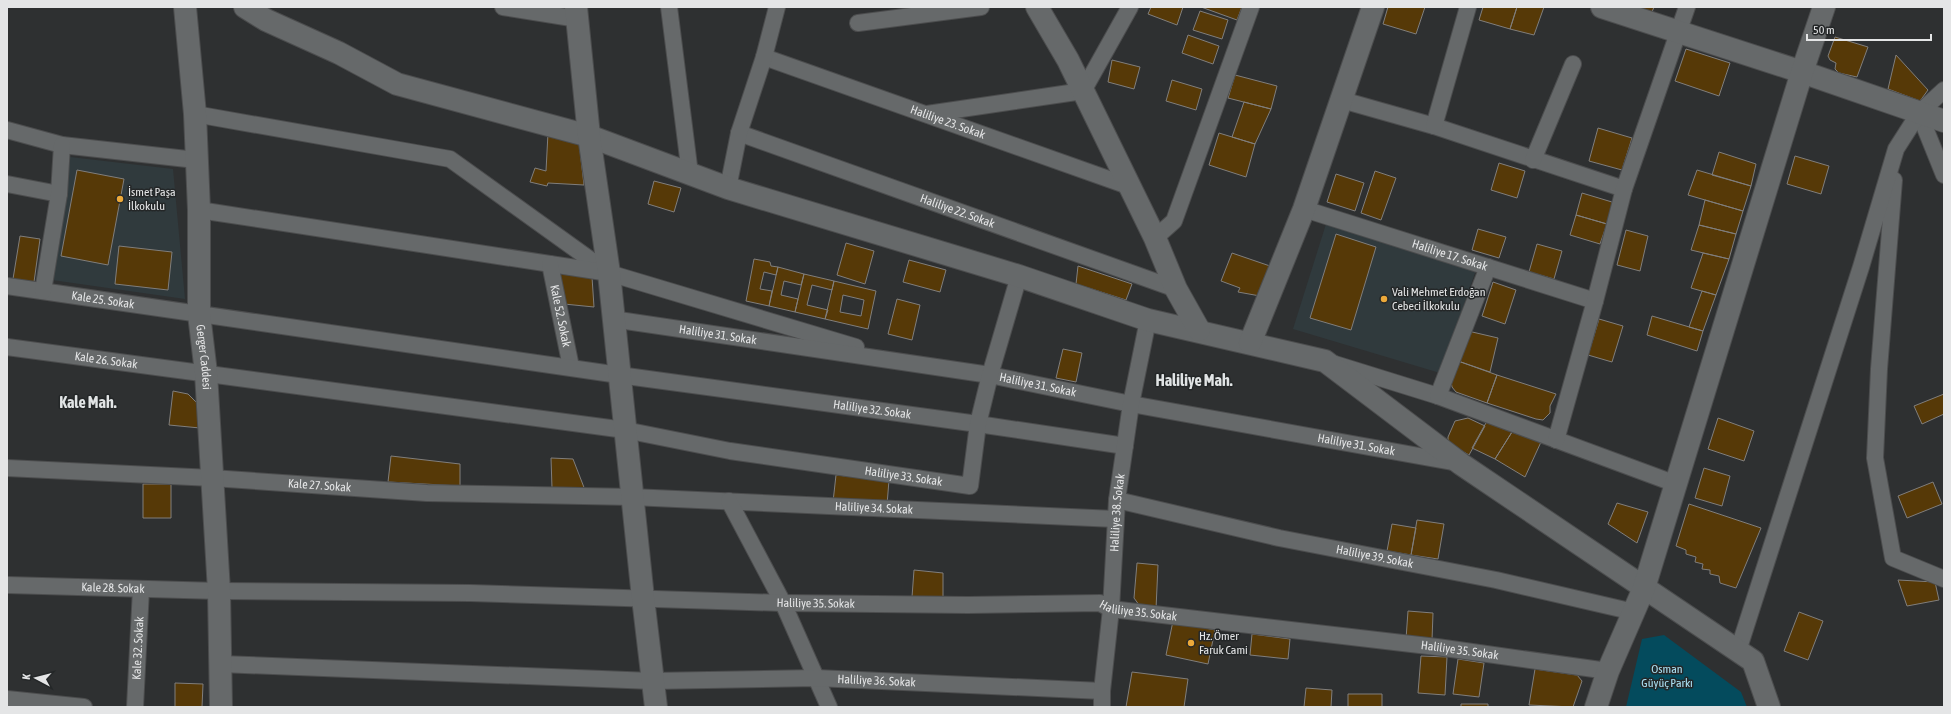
<svg xmlns="http://www.w3.org/2000/svg" width="1951" height="714" viewBox="0 0 1951 714" font-family="'Asap Condensed',sans-serif">
<style>
.built{fill:#303a3d}
.green{fill:#044b5d}
.building{fill:#563907;stroke:#807e7c;fill-rule:evenodd}
.lines{fill:none;stroke-linecap:round;stroke-linejoin:round}
.street-casing{stroke:#4c4d4e;stroke-width:18}
.secondary-casing{stroke:#4c4d4e;stroke-width:24}
.street{stroke:#66696a;stroke-width:16}
.secondary{stroke:#66696a;stroke-width:22}
.poi-dot{fill:#eca93a;stroke:#242728;stroke-width:1.5}
.labels{text-anchor:middle;stroke-width:3;stroke-linejoin:round;paint-order:stroke}
.street-label{font-size:12px;fill:#e4e5e6;stroke:#242728}
.poi-label{font-size:12px;fill:#e4e5e6;stroke:#242728;text-anchor:start}
.park-label{font-size:12px;fill:#aae0f3;stroke:#242728}
.district-label{font-size:16px;font-weight:bold;fill:#e1e4e5;stroke:#242728}
</style>
<rect width="100%" height="100%" fill="#2e3031"/>
<path class="built" d="M70,157l103,12 12,130 -133,-19z
M1326,224l150,46 -36,103 -147,-44z"/>
<path class="green" d="M1664,635l77,57 6,15h-121l16,-68z"/>
<path class="building" d="M1151,7h32l-6,18 -29,-11z
M1201,7h41l-5,13z
M1388,7h37l-9,27 -33,-10z
M1483,7h34l-7,22 -31,-9z
M1517,7h27l-10,28 -24,-6z
M1634,7h20l-2,5z
M1200,11l28,9 -6,19 -29,-9z
M1188,35l31,11 -6,18 -31,-11z
M1835,37l33,10 -11,30 -18,-4 -4,-4 1,-6 -6,-3 -2,-4z
M1686,49l44,14 -11,33 -44,-15z
M1896,55l32,35 -8,11 -32,-12z
M1112,60l28,7 -6,22 -26,-7z
M1235,75l42,11 -6,23 -43,-11z
M1172,80l30,9 -6,21 -30,-9z
M1244,102l27,7 -16,35 -23,-7z
M1598,128l34,10 -10,32 -33,-9z
M548,133l31,8 5,44 -36,-2 -1,3 -17,-4 5,-14 11,3z
M1219,133l36,11 -9,33 -37,-12z
M1719,152l37,12 -5,22 -39,-11z
M1795,156l34,10 -8,28 -34,-10z
M1499,163l26,8 -8,27 -26,-8z
M77,170l47,9 -16,86 -47,-9z
M1697,170l54,16 -8,25 -55,-16z
M1375,171l21,7 -15,42 -20,-7z
M1336,174l28,9 -9,28 -28,-9z
M654,181l27,7 -7,24 -26,-8z
M1582,193l30,9v7l-5,15 -31,-9z
M1705,200l38,11 -7,23 -37,-9z
M1576,215l31,9 -7,20 -30,-9z
M1699,225l37,9 -7,25 -38,-9z
M1478,229l28,8 -7,21 -27,-8z
M1626,230l22,6 -8,35 -23,-6z
M1336,234l40,13 -25,83 -41,-12z
M20,236l20,3 -6,43 -21,-3z
M846,243l28,8 -9,33 -28,-9z
M1537,244l25,7 -8,28 -25,-7z
M119,246l53,6 -4,38 -53,-6z
M1232,253l38,13 -10,30 -22,-4 2,-4 -19,-7z
M1703,253l26,6 -13,36 -25,-7z
M754,259l16,3 1,4 7,1 -2,8 -12,-3 -4,17 12,2 -3,15 -23,-5z
M909,260l37,10 -6,22 -37,-10z
M1078,266l54,18 -6,16 -50,-16z
M778,267l26,7 -3,11 -17,-4 -3,14 17,4 -3,13 -26,-6z
M560,273l32,4 2,30 -30,-3z
M804,274l30,7 -2,9 -20,-5 -5,20 21,5 -3,9 -30,-7z
M834,281l42,10 -8,38 -43,-10zM843,295l21,5 -3,16 -21,-4z
M1493,282l23,8 -11,34 -23,-8z
M1702,291l14,4 -13,36 -14,-4z
M897,299l23,6 -8,35 -24,-6z
M1652,316l51,15 -6,20 -50,-16z
M1599,319l24,7 -11,36 -24,-7z
M1468,331l30,7 -8,34 -32,-11z
M1063,349l19,4 -6,29 -20,-4z
M1458,361l39,14 -10,28 -31,-11 -4,-5 -1,-6z
M1497,375l59,19 -6,12v7l-7,7 -7,-1 -49,-16z
M173,391l15,3 12,12v22l-31,-3z
M1944,394v20l-22,10 -8,-18z
M1468,418l17,8 -16,29 -21,-12v-6l7,-16z
M1718,418l36,13 -10,30 -36,-12z
M1487,421l25,11 -17,27 -23,-11z
M1512,432l29,10 -16,35 -30,-18z
M391,456l69,8v22l-72,-4z
M551,458l22,1 12,31 -33,-2z
M1704,468l26,8 -8,30 -27,-8z
M836,475l53,5 -2,25 -54,-3z
M1933,482l9,22 -35,14 -9,-22z
M143,484h28v34h-28z
M1617,503l31,9 -11,31 -29,-19z
M1689,504l72,24 -25,60 -16,-5 -1,-7 -9,-2v-4l-8,-1 1,-5 -8,-2 1,-5 -10,-3v-4l-10,-4z
M1417,520l27,4 -6,35 -27,-4z
M1392,524l24,4 -5,27 -24,-4z
M1137,563l21,2 -2,44h-14l-8,-11z
M914,570l29,3v26l-31,-2z
M1898,580l37,2 4,18 -32,6z
M1408,611l25,2 -1,27 -26,-1z
M1799,612l24,9 -15,39 -24,-9z
M1173,621l42,9 -7,34 -42,-9z
M1252,634l38,5 -2,20 -38,-4z
M1421,656l26,1 -2,38 -27,-2z
M1458,659l26,4 -5,34 -26,-3z
M1535,669l42,6 5,6 -9,26 -44,-2z
M1132,672l56,7 -4,28h-58z
M175,683l28,1 -1,23h-27z
M1306,688l26,2 -1,17h-27z
M1348,694h34v13h-34z
M1461,704h27v3h-27z"/>
<g class="lines">
<defs>
<g id="street">
<path d="M503,7l75,12"/>
<path d="M669,7l21,167"/>
<path d="M858,23l123,-16"/>
<path id="s1" d="M764,57l367,130"/>
<path d="M1342,100l92,26 190,63"/>
<path d="M1919,113l25,62"/>
<path d="M195,114l255,45 156,112"/>
<path d="M927,114l156,-23 47,-84"/>
<path d="M1434,126l34,-119"/>
<path d="M7,130l55,15 134,15"/>
<path id="s2" d="M739,133l437,156"/>
<path d="M1533,160l40,-96"/>
<path d="M1894,180l-15,189 -4,89 18,100 51,21"/>
<path d="M7,184l52,10"/>
<path d="M728,188l11,-55 25,-76 13,-50"/>
<path id="s3" d="M1304,209l291,92"/>
<path d="M199,210l410,63 247,74"/>
<path d="M1155,238l19,-17 77,-214"/>
<path id="s4" d="M550,264l21,103"/>
<path id="s5" d="M7,286l612,89 359,49 147,22"/>
<path d="M43,291l16,-97 3,-49"/>
<path id="s6" d="M612,319l378,56 141,29 327,59"/>
<path id="s7" d="M7,347l618,83 105,21 240,35 8,-62 12,-49 29,-99"/>
<path d="M1335,364l103,32 238,88"/>
<path d="M1438,396l50,-129"/>
<path d="M1556,440l39,-139 29,-112 63,-182"/>
<path id="s8" d="M7,468l205,10 215,15 205,4 483,22"/>
<path id="s9" d="M1117,500l162,38 217,42 138,32"/>
<path d="M729,501l54,102 46,104"/>
<path id="s10" d="M7,585l212,6 251,2 313,10 185,2 132,-2 11,6 326,38 171,24"/>
<path d="M1738,651l123,-384 35,-118 23,-36 25,-23"/>
<path id="s11" d="M221,664l431,17 164,-3 286,13"/>
<path d="M7,699l77,8"/>
<path id="s12" d="M135,707l6,-118"/>
<path id="s13" d="M1102,707v-16l9,-82 6,-109 14,-96 17,-84"/>
</g>
<g id="secondary">
<path id="s14" d="M185,7l10,107 4,96v104l7,59 13,218 2,116"/>
<path d="M245,7l21,13 73,33 58,31 192,52 139,52 291,88 129,44 177,41 136,103 292,197 16,46"/>
<path d="M576,7l13,129 20,137 34,325 13,109"/>
<path d="M1037,7l31,53 87,178 21,51 23,41"/>
<path d="M1602,7l200,65 142,49"/>
<path d="M1250,343l54,-134 69,-202"/>
<path d="M1596,707l12,-36 36,-83 158,-516 22,-65"/>
</g>
</defs>
<use href="#street" class="street-casing"/>
<use href="#secondary" class="secondary-casing"/>
<use href="#street" class="street"/>
<use href="#secondary" class="secondary"/>
</g>
<g class="poi-dot">
<circle cx="120" cy="199" r="4"/>
<circle cx="1384" cy="299" r="4"/>
<circle cx="1191" cy="643" r="4"/>
</g>
<g class="labels">
<g class="street-label">
<text dy="4" stroke="none"><textPath href="#s1" startOffset="195">Haliliye 23. Sokak</textPath></text>
<text dy="4" stroke="none"><textPath href="#s2" startOffset="232">Haliliye 22. Sokak</textPath></text>
<text dy="4" stroke="none"><textPath href="#s3" startOffset="153">Haliliye 17. Sokak</textPath></text>
<text dy="4" stroke="none"><textPath href="#s5" startOffset="97">Kale 25. Sokak</textPath></text>
<text dy="4" stroke="none"><textPath href="#s4" startOffset="53">Kale 52. Sokak</textPath></text>
<text dy="4" stroke="none"><textPath href="#s6" startOffset="107">Haliliye 31. Sokak</textPath></text>
<text dy="4" stroke="none"><textPath href="#s14" startOffset="351">Gerger Caddesi</textPath></text>
<text dy="4" stroke="none"><textPath href="#s7" startOffset="100">Kale 26. Sokak</textPath></text>
<text dy="4" stroke="none"><textPath href="#s6" startOffset="431">Haliliye 31. Sokak</textPath></text>
<text dy="4" stroke="none"><textPath href="#s5" startOffset="874">Haliliye 32. Sokak</textPath></text>
<text dy="4" stroke="none"><textPath href="#s6" startOffset="755">Haliliye 31. Sokak</textPath></text>
<text dy="4" stroke="none"><textPath href="#s7" startOffset="906">Haliliye 33. Sokak</textPath></text>
<text dy="4" stroke="none"><textPath href="#s8" startOffset="313">Kale 27. Sokak</textPath></text>
<text dy="4" stroke="none"><textPath href="#s8" startOffset="868">Haliliye 34. Sokak</textPath></text>
<text dy="4" stroke="none"><textPath href="#s13" startOffset="195">Haliliye 38. Sokak</textPath></text>
<text dy="4" stroke="none"><textPath href="#s9" startOffset="264">Haliliye 39. Sokak</textPath></text>
<text dy="4" stroke="none"><textPath href="#s10" startOffset="106">Kale 28. Sokak</textPath></text>
<text dy="4" stroke="none"><textPath href="#s10" startOffset="809">Haliliye 35. Sokak</textPath></text>
<text dy="4" stroke="none"><textPath href="#s10" startOffset="1133">Haliliye 35. Sokak</textPath></text>
<text dy="4" stroke="none"><textPath href="#s12" startOffset="59">Kale 32. Sokak</textPath></text>
<text dy="4" stroke="none"><textPath href="#s10" startOffset="1457">Haliliye 35. Sokak</textPath></text>
<text dy="4" stroke="none"><textPath href="#s11" startOffset="656">Haliliye 36. Sokak</textPath></text>
</g>
<g class="poi-label">
<text x="128" y="196">İsmet Paşa<tspan x="128" dy="14">İlkokulu</tspan></text>
<text x="1392" y="296">Vali Mehmet Erdoğan<tspan x="1392" dy="14">Cebeci İlkokulu</tspan></text>
<text x="1199" y="640">Hz. Ömer<tspan x="1199" dy="14">Faruk Cami</tspan></text>
</g>
<g class="park-label">
<text x="1667" y="673">Osman<tspan x="1667" dy="14">Güyüç Parkı</tspan></text>
</g>
<g class="district-label">
<text x="1194" y="386">Haliliye Mah.</text>
<text x="88" y="408">Kale Mah.</text>
</g>
</g>
<rect width="1951" height="714" fill="none" stroke="#e4e5e6" stroke-width="16"/>
<g transform="translate(36 678) rotate(277)" stroke="#242728" stroke-width="3" paint-order="stroke">
<path d="M0-3L7 15L0 10L-7 15Z" fill="#e4e5e6"/>
<text y="-6" font-size="11" font-weight="bold" text-anchor="middle" fill="#e4e5e6">K</text>
</g>
<path d="M1807 34v6h124v-6" fill="none" stroke="#e4e5e6" stroke-width="2"/>
<text x="1813" y="34" font-size="12" fill="#e4e5e6" stroke="#242728" stroke-width="3" paint-order="stroke">50 m</text>
</svg>
